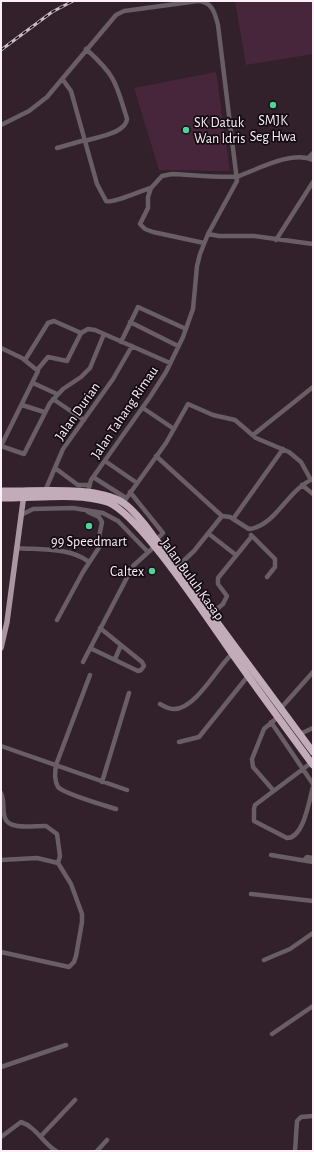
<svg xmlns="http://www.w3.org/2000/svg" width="314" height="1152" viewBox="0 0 314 1152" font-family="'Alegreya Sans',sans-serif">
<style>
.green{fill:#47263c}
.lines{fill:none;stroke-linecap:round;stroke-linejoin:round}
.minor{stroke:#685e64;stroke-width:4.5}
.major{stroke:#a996a2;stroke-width:5.5}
.highway{stroke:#c3acba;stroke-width:7}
.rail-casing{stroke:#c9bbc3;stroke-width:3}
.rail{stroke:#140c12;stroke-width:1.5;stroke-dasharray:4.5;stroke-linecap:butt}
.poi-dot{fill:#51d397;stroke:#140c12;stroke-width:1.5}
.labels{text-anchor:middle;stroke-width:3.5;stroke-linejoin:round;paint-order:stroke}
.poi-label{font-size:14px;fill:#fcf0f7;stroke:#140c12}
.street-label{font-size:14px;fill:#fcf0f7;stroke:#140c12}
</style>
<rect width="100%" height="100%" fill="#32202b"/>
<path class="green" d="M235,1h78v53l-67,11z
M216,72l14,99 -71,-1 -25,-82z"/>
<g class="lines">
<path class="minor" d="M63,80l8,11 26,93 9,17c6,3 36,-11 45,-13
M1,125l28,-14 18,-14 69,-82 8,-4 74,-10
M85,141c12,-4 41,-8 42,-22 -11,-37 -12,-44 -41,-70
M57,148l28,-8
M308,158l5,-5
M208,234l11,2h35l59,8
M276,240l37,-58
M204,243l-51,-11 -8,-3 -5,-5 8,-16v-11l3,-9 11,-12 10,-2c12,0 58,5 67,2 19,-7 54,-26 74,-16
M130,322l48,24
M121,342l17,-35 48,22
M1,348l21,10 16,13 -37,75
M25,360l23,-37 6,-2 27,12 7,-4 7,1 75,33
M38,369l10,-12 19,4 14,-28
M33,383l24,11
M53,399l31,21
M22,405l22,7
M143,408l31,21
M253,435l60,-48
M1,446l23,8 26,-51 13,-14 18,-12 9,-9 14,-34
M156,456l66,60 8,1 19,12c27,-3 38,-39 64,-50
M105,461l32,22
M55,468l23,17h10
M93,477l33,21
M302,485l11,9
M45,491l18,-42 50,-70 19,-33
M130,492l33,41 -7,7
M87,495l4,-15 59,-83 16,-25 17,-35 10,-28 4,-43 3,-12 8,-20 29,-53 -19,-156c-3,-12 -6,-23 -19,-24
M123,503l43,-60 22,-39 25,11 22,5 21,18 33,14 12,10 10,18
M21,515l12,-6 40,-1 30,5 15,8 30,31
M233,519l50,-70
M209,534l27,21
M251,535l24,24v8l-8,10
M16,548c23,2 54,-1 73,14
M176,568l18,-17 28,-35
M211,614l12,-10 4,-8 -9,-12v-6l34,-42
M57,620l26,-48 17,-26 -1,-9 3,-15 -3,-5 -11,-5
M90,648l48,23 3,-1 3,-4 -2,-4 -42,-34
M115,659l6,-14
M83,662l50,-96 21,-19
M90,675l-34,90c-1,8 -2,15 2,22 5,6 48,19 58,22
M160,704c4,2 9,5 14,5 22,0 44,-43 58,-55
M281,708l32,-36
M271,722l42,62
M300,734l13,-6
M179,742l20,-5 49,-61
M1,746l126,44
M311,763l-56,42 -1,4v12l33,17c17,0 22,-38 26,-51
M102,782l27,-89
M273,790l-20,-23 -1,-8 12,-30 14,-12
M1,793c4,8 1,17 4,25 4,13 32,7 41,8l11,8 3,22 -2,7
M271,855l42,7
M1,860l36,-2 21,5 13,21 11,30v8l-6,34 -2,6 -5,5 -68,-15
M304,860l3,-3 6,1
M251,894l62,7
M264,960l26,-11 23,-16
M272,1034l41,-28
M1,1067l65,-22
M41,1136l34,-36
M1,1137l20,-15c15,5 22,21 35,29
M97,1151l10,-11
M295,1151l2,-30 4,-4 12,-1"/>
<path class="major" d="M1,648l6,-26 17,-128"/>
<path class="highway" d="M1,491c33,1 93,-6 121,11 10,6 17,16 24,24l167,226
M1,498c31,1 77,-6 106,4 33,11 107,127 131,160 25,35 50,69 75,103"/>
<defs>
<path id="rail" d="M1,50l51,-38 21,-11"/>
</defs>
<use href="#rail" class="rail-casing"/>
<use href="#rail" class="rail"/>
</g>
<g class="poi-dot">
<circle cx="273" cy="105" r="4"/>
<circle cx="186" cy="130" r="4"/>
<circle cx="89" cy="526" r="4"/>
<circle cx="152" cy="571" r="4"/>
</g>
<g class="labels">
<g class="poi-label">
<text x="273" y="125">SMJK<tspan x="273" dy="16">Seg Hwa</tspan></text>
<text x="194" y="127" text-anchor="start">SK Datuk<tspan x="194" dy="16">Wan Idris</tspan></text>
<text x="89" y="546">99 Speedmart</text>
<text x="144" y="576" text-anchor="end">Caltex</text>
</g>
<g class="street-label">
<text transform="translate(77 411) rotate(-55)" y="5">Jalan Durian</text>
<text transform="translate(124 412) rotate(-56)" y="5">Jalan Tahang Rimau</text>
<text transform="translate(193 579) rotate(54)" y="5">Jalan Buluh Kasap</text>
</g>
</g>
<rect width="314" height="1152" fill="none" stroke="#fcf0f7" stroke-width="4"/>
</svg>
